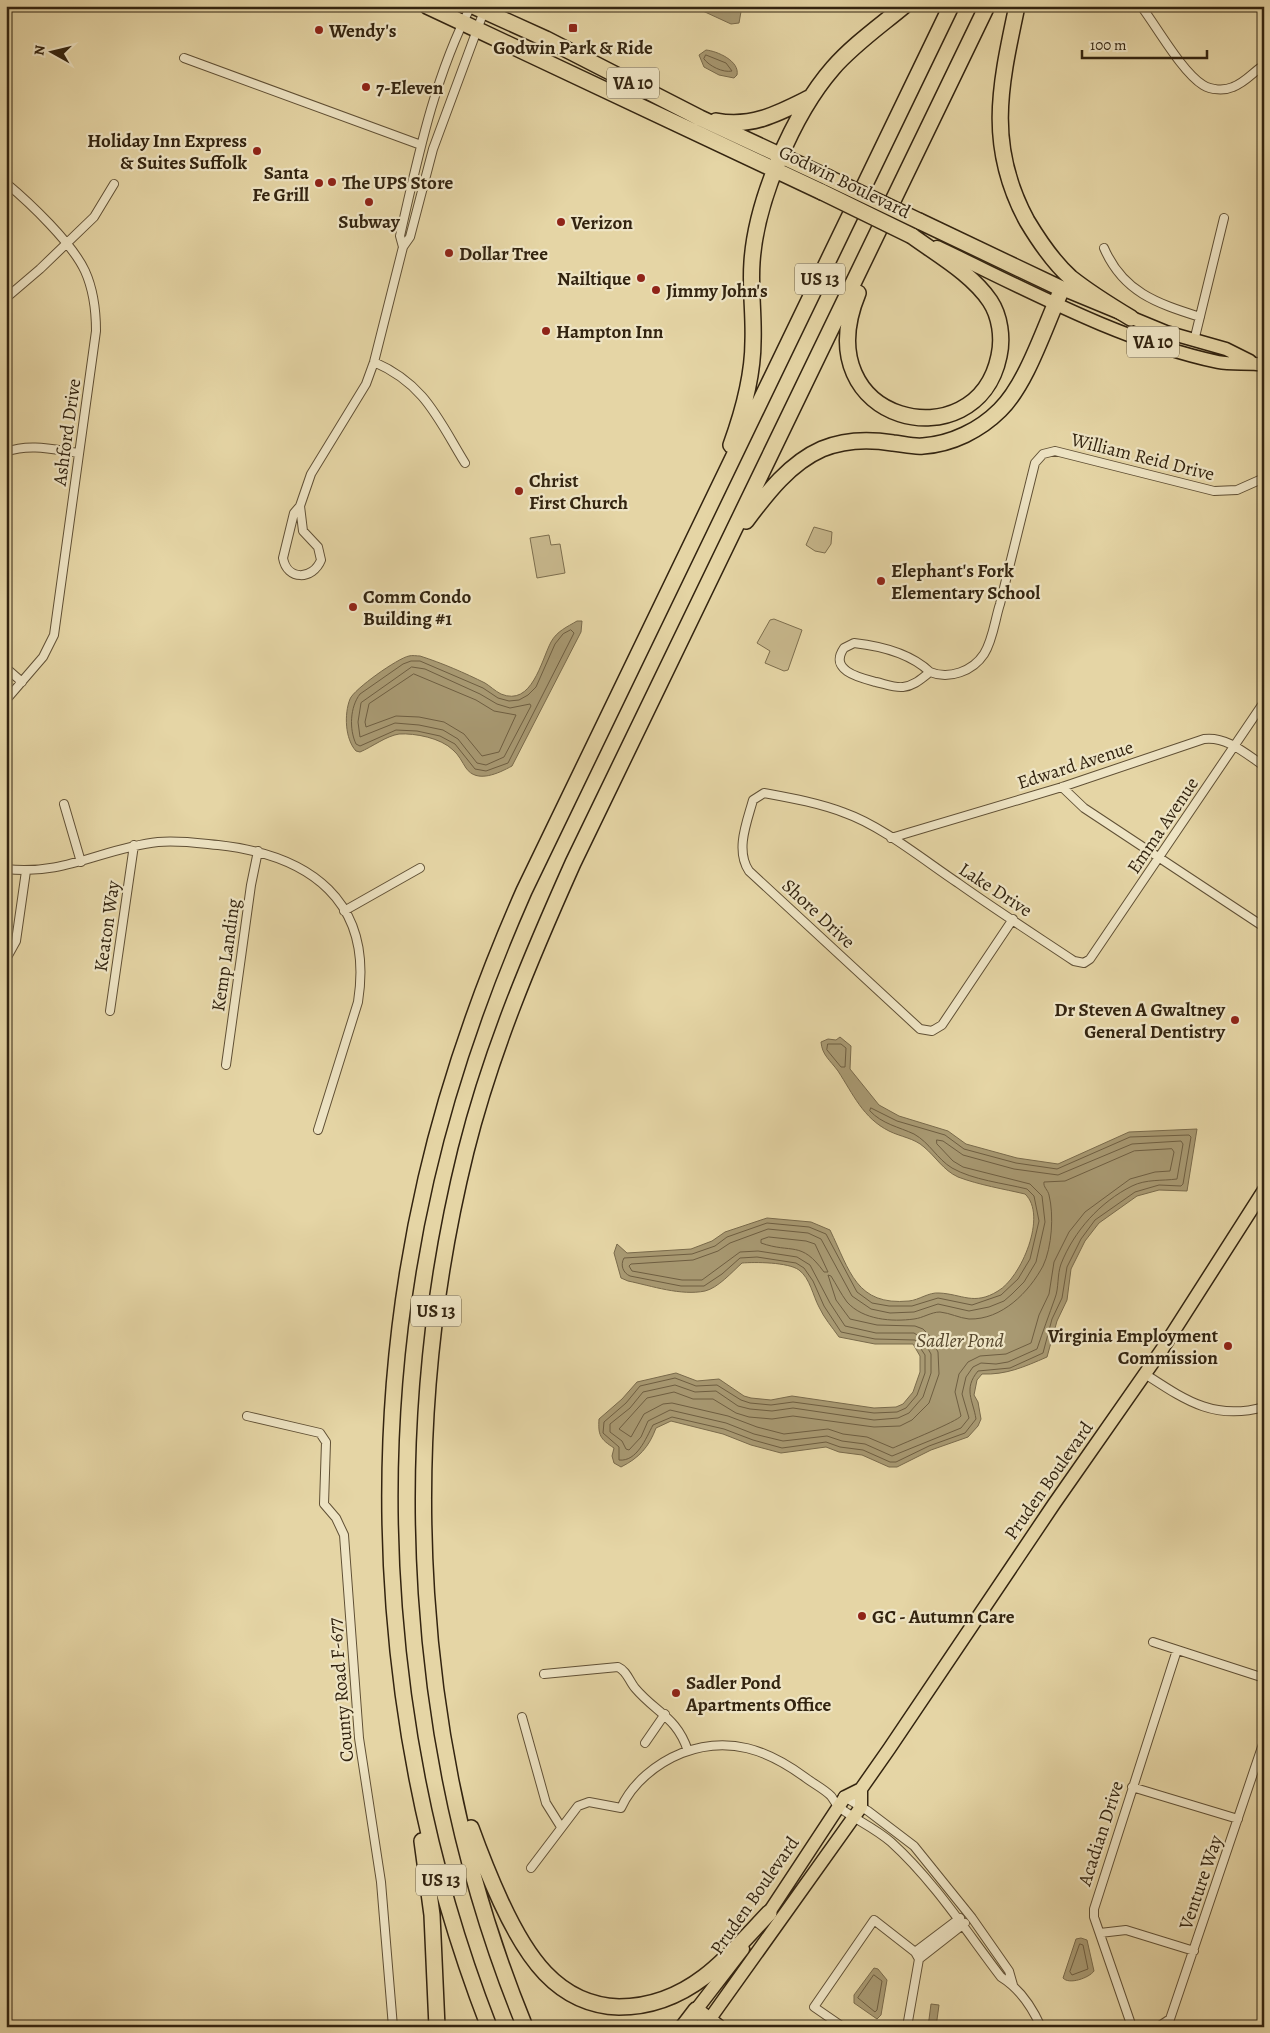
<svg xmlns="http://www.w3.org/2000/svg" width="1270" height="2033" viewBox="0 0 1270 2033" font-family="Alegreya,serif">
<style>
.green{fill:#c7b78c;stroke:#7d6e4e}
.water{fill:#a89972;stroke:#796a4b}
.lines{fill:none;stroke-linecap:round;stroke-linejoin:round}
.shore{stroke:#6e5e41;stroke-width:1}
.street-casing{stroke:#605035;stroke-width:10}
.primary-casing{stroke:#332410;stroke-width:15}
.highway-casing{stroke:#332410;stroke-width:18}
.street{stroke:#eee4c4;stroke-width:8}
.primary{stroke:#e5d5a5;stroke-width:12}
.highway{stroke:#e5d5a5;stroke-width:15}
.highway-bridge-casing{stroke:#332410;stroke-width:18;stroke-linecap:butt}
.highway-bridge{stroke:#e5d5a5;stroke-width:15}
.poi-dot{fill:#8f2418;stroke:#eee4c4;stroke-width:2}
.labels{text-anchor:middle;stroke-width:4.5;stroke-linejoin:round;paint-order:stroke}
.shield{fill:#eee4c4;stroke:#6b5e46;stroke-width:1}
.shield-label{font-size:18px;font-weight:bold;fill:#332410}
.poi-label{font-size:19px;font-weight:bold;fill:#332410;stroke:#eee4c4;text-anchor:start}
.street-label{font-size:19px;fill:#332410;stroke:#eee4c4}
.water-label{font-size:20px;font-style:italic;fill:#56472d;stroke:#eee4c4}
</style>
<rect width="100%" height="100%" fill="#e5d5a5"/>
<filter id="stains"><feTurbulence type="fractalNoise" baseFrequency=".004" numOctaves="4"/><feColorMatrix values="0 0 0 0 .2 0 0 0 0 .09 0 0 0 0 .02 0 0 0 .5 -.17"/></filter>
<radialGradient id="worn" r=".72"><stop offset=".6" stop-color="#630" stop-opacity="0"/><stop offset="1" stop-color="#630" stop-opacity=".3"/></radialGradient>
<path class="green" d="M814,527l18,5 -1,12 -6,9 -10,-2 -9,-6z
M549,535l2,10 9,-1 5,29 -28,5 -7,-40z
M774,619l28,11 -14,40 -4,1 -19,-8 5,-12 -13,-8 13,-23z"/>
<path class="water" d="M692,6h50l-3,17 -8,1z
M706,50c11,1 34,11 31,25l-3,3 -15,-3 -15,-8 -5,-12z
M577,621h5l-1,11 -69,134c-13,7 -35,18 -46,2 -4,-6 -7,-13 -13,-18 -12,-12 -38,-17 -54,-16 -13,2 -27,13 -39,18l-4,-1c-11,-12 -12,-37 -6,-52 4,-10 48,-41 59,-43 3,-1 8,0 11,0 22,7 45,17 65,27 5,3 10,8 16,11 31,13 40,-33 50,-52 6,-11 16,-15 26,-21z
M840,1037l11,9 -1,23 29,36 20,11 49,15 18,13 51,14 41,6 71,-32 68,-3 -10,62 -28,-1 -22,6 -38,27 -14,18 -14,28 -4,31 -10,21 -10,36c-23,10 -41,18 -65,17l-5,6 -3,15 4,7 3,17 -3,7 -10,11 -37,13 -34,17h-8l-27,-12 -23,-3 -13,-5 -45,6 -30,-8 -28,-11 -52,-13 -15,7c-7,19 -17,30 -35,39l-7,-4 -2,-7 2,-8c-14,-9 -16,-13 -15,-29l23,-20 15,-17 39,-9 21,8 22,-2 25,17 7,2 20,2 21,-4 82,12 22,-1 7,-3 10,-12 7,-20v-16l-7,-12h-38l-36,-7c-7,-10 -15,-19 -20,-30 -6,-11 -9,-29 -20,-37 -11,-8 -44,-8 -57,-7 -10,9 -24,25 -37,28 -24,5 -53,-5 -77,-10l-7,-3 -7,-25 3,-9 10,9 64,-4 21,-8 13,-9 42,-14 44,4 19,8c20,41 26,76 79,71 10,-1 20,-9 30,-8 23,1 35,13 59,-2 23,-13 50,-76 27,-97 -21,-5 -46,-9 -67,-17 -15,-7 -22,-20 -34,-30 -10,-9 -23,-10 -35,-16 -26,-13 -36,-37 -51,-60 -8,-11 -16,-16 -17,-29l7,-3 8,1z
M1081,1938l6,2 7,31c-5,7 -25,14 -31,7l13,-39z
M874,1968l4,1 9,11 -6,35 -4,4 -23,-16v-8z
M931,2004l8,1 -3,22h-8z"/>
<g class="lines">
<path class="shore" d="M706,55l20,8 6,8c-9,2 -23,-5 -28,-12z
M571,630l3,3 -66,130 -22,8 -11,-2 -20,-25 -15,-8 -23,-5 -21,-1 -36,16 -4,-2c-7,-15 -6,-37 4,-50l43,-30 8,-3h9l63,27 15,10 11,3 10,-1 9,-5 8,-8 19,-43 8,-10z
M412,667l13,2 55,25 17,10 13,4 20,-4 1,2 -27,51 -18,8 -9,-2 -19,-24 -15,-9 -24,-5 -24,-2 -35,14 -2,-15 3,-19z
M414,674l62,26 18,11 22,4 -17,37 -17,4 -18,-22 -20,-12 -25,-5 -23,-1 -30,11 -1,-5 4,-18z
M828,1044h13l5,4 -1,19h-4l-14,-17z
M871,1108l26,13 48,14 19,14 52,14 41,6 73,-32 59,-2 2,2 -8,47 -2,2 -22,-1 -24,7 -40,28 -14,19 -14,28 -5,31 -10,21 -9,34 -33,15 -32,3c-15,18 -5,29 -2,48l-11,14 -36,13 -33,16h-6l-27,-12 -23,-3 -14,-5 -44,6 -29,-8 -29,-11 -52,-12 -19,8c-7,13 -16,37 -34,35v-13l-16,-14 1,-11 22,-19 14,-17 35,-8 21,8 21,-1 24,15 9,3 21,2 22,-3 81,11 23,-1 9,-4 11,-13 8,-22v-18l-10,-15 -40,-1 -34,-7 -17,-26 -11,-25 -9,-13 -8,-5 -39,-6 -17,1 -18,16 -18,12h-23l-51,-10c-7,-3 -10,-11 -6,-18l68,-4 23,-8 12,-9 40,-14 42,4 17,7 31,58 15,11 17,3h23l26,-8 34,7 29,-10 17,-16 12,-20 9,-38 -5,-25 -7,-7c-24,-6 -54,-9 -75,-21 -15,-9 -22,-25 -38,-34 -15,-7 -32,-10 -44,-23z
M937,1140l6,1 20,14 51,14 44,6 74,-31 49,-3 2,3 -6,35c-15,2 -31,0 -45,7 -32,16 -58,45 -71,78 -4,11 -2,24 -6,34 -6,17 -12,33 -18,51l-29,13 -12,2 -15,-1 -8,4 -7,10 -4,17 7,24 -8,10 -69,28 -27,-12 -23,-3 -15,-5 -44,5 -29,-7 -28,-11 -56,-13 -22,11 -7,16 -12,13 -3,-1 -4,-8 -12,-9v-8l20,-16 13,-16 32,-7 20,7 21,-1 22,15 12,3 22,2 21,-3 81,12 24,-2 11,-5 14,-16 8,-24v-19l-9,-16 -8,-5h-38l-31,-7 -15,-23 -20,-38 -13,-8 -39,-6 -18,1 -38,28h-20l-50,-9 -3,-5 2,-2 62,-4 25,-9 12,-8 38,-14 40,4 13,6 31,57 19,13 19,4 24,-1 24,-8 31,7 20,-4 15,-6 8,-7 12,-12 12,-20 9,-40 -3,-26 -12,-12 -67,-17 -10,-6 -16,-17z
M1172,1149l2,3 -4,19 -15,1 -25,7 -45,33 -16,20 -15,30 -5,32 -10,21 -8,28 -25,11 -26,2 -12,6 -9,12 -4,18 6,24c-3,5 -57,27 -68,32l-26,-11 -24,-3 -15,-5 -44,5 -27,-7 -29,-11 -56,-13 -9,1 -19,10 -13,23 -12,-8 28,-31 27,-6 19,7h20l23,14 13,4 23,2 21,-3 81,11 26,-1 12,-6 17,-17 10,-29 -1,-22 -9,-17 -6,-6 -8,-3 -38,-1 -27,-6 -14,-19 -8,-25 3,1c5,8 10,18 16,26 16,18 45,20 67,17 9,-1 17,-7 26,-7 10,1 19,6 29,7 33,1 60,-27 74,-53 9,-19 11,-51 6,-71 -1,-5 -6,-8 -5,-13l21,-1 69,-30z
M769,1237l37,4 9,3 13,28h-4c-23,-32 -32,-18 -63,-29v-3z
M1080,1944l3,1 5,24 -16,6 -2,-3z
M874,1975l8,6 -5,29 -2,2 -17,-14z"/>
<defs>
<path id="street" d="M1141,6c16,21 41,66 62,79 8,5 21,6 30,2 13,-5 20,-15 31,-22
M184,58l237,87
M6,183c24,20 66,60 79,88 9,20 11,39 11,60l-42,304 -11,22 -37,43
M403,247l-3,-11c18,-79 34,-158 71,-230
M1104,248c19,44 52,55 96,69
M6,298l34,-29 54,-52 20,-33
M1194,341l30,-123
M374,362c51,22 64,57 91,101
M6,452c24,-9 49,-2 73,1
M300,506l3,25 15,16 3,13c-8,20 -34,21 -38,-2l11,-45 6,-7 11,-32 55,-90 8,-22 29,-115 7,-10 23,-88 51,-138
M854,643c27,3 56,10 76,29 -8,6 -16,14 -27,15 -8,1 -18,-3 -27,-5 -15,-4 -48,-11 -32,-34z
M6,668l16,14
M930,672c19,8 43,-1 54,-18 9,-14 11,-35 16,-50 12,-47 23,-94 35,-141l8,-9 12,-3 159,40 23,-1 27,-12
M1062,787l22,21 180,119
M64,804l17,58
M891,838l171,-51 142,-48c23,-3 42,15 60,27
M6,869c58,7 97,-21 152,-27 20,-2 40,1 60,3 92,10 156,56 140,157l-40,128
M344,911l76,-43
M1013,919l-71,106 -10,6 -12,-2 -171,-158c-14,-21 -2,-49 4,-71l11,-7c27,5 55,10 81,20 37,13 80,48 113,70 38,27 77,52 116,78l10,2 6,-4 174,-257
M6,959l10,-18 10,-70
M110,1011l24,-166
M226,1065l25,-180 7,-34
M1145,1374c40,26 69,47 119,33
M247,1416l73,17 6,9 -2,62 12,14 8,17 15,203 22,144 12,145
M1153,1642l111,36
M544,1674l74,-7c9,4 11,14 17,21 21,25 42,29 53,63
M522,1717l24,86 15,24
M645,1743l20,-29
M1132,1787l106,32
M843,1796l25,15 46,35 58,72 37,53 4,14
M531,1868l47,-62 11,-4 32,6c11,-25 36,-45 61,-55 47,-18 86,-3 124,25 8,6 18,11 25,18 3,4 5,9 9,12 16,12 35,20 51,34 43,39 75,89 110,135 18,11 31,30 40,50
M1100,1933l26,-3 68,21
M915,1952l45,-34
M919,1959l46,-36
M843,2027l-29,-20 60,-87 41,32 4,7 -12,68
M1132,2027l-38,-110v-8l83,-259
M1158,2027l12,-8 94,-278"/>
<path id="primary" d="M937,247c91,43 183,94 281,115 15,3 31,0 46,3
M1062,289l104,43 60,17 24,12
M764,1920l81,-123 16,-8 28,-40 165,-245 109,-156 101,-158
M696,2010l47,-61
M704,2027l157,-220v-18"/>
<path id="highway" d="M427,6l395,186
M473,6l73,33 154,79 129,60
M1017,6c-17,80 -31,139 10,215 12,20 26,41 44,57 19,15 40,28 60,40
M716,121c36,7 63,-8 93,-23
M858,293c-54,131 119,170 141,63 4,-18 1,-40 -9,-55 -18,-27 -52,-46 -78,-65
M731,445c12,-33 22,-68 22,-104 1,-26 -3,-53 -1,-79 4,-61 41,-148 81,-194 20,-23 47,-42 71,-62
M746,521c21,-28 44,-58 76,-72 24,-10 47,-10 71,-6 10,1 20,4 30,3 29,-2 57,-16 77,-36 28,-28 45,-85 62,-121l-143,-68
M471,1828c9,25 19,50 30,74 24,52 55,103 118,105 31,0 60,-11 85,-30 24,-18 44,-42 65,-64
M422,1841l10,74 5,112
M489,2027c-104,-268 -128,-567 -63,-848 23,-100 57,-195 98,-288l427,-885
M525,2027c-113,-275 -130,-589 -59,-876 25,-100 65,-194 107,-288l414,-857
M683,2027l13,-17 22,17"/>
</defs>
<use href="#street" class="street-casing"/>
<use href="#primary" class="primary-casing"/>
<use href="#highway" class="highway-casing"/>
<use href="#street" class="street"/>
<use href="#primary" class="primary"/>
<use href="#highway" class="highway"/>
<defs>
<path id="highway-bridge" d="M829,178l90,43
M822,192l90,44"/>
</defs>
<use href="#highway-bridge" class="highway-bridge-casing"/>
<use href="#highway-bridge" class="highway-bridge"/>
</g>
<g class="poi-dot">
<rect x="568" y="23" width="10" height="10" rx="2.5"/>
<circle cx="319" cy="30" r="5"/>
<circle cx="366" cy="87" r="5"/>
<circle cx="257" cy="151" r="5"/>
<circle cx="332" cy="182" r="5"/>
<circle cx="319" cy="183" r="5"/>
<circle cx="369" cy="202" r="5"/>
<circle cx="561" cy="222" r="5"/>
<circle cx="449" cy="253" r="5"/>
<circle cx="641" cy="278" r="5"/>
<circle cx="656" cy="290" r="5"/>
<circle cx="546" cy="331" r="5"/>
<circle cx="519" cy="491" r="5"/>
<circle cx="881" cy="581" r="5"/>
<circle cx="353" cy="607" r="5"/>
<circle cx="1235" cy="1020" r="5"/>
<circle cx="1228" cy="1346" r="5"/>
<circle cx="862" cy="1616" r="5"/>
<circle cx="676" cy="1693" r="5"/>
</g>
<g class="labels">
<g class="shield">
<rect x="607" y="67.5" width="52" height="31" rx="4"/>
<rect x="795" y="263.5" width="50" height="31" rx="4"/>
<rect x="1127" y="326.5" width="52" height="31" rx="4"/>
<rect x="411" y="1295.5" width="50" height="31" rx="4"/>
<rect x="416" y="1864.5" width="50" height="31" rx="4"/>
</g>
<g class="shield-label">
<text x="633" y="89">VA 10</text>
<text x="820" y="285">US 13</text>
<text x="1153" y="348">VA 10</text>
<text x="436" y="1317">US 13</text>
<text x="441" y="1886">US 13</text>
</g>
<g class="poi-label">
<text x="329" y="37">Wendy's</text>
<text x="573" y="54" text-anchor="middle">Godwin Park &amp; Ride</text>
<text x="376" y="94">7-Eleven</text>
<text x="247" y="147" text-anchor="end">Holiday Inn Express<tspan x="247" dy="22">&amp; Suites Suffolk</tspan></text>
<text x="309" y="179" text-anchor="end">Santa<tspan x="309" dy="22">Fe Grill</tspan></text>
<text x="342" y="189">The UPS Store</text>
<text x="369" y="228" text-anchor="middle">Subway</text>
<text x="571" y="229">Verizon</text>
<text x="459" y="260">Dollar Tree</text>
<text x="631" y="285" text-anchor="end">Nailtique</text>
<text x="666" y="297">Jimmy John's</text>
<text x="556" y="338">Hampton Inn</text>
<text x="529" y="487">Christ<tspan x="529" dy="22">First Church</tspan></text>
<text x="891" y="577">Elephant's Fork<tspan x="891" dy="22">Elementary School</tspan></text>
<text x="363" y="603">Comm Condo<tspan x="363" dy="22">Building #1</tspan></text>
<text x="1225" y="1016" text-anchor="end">Dr Steven A Gwaltney<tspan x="1225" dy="22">General Dentistry</tspan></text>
<text x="1218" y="1342" text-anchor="end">Virginia Employment<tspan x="1218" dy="22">Commission</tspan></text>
<text x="872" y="1623">GC - Autumn Care</text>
<text x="686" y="1689">Sadler Pond<tspan x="686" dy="22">Apartments Office</tspan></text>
</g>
<g class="street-label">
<text transform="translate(845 181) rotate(26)" y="7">Godwin Boulevard</text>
<text transform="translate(66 432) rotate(-82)" y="7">Ashford Drive</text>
<text transform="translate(1143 456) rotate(14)" y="7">William Reid Drive</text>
<text transform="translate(1075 764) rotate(-18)" y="7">Edward Avenue</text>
<text transform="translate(1162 825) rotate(-56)" y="7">Emma Avenue</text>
<text transform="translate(996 889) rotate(33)" y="7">Lake Drive</text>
<text transform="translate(819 913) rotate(43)" y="7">Shore Drive</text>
<text transform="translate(106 926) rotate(-82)" y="7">Keaton Way</text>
<text transform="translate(225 955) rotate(-82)" y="7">Kemp Landing</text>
<text transform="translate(1048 1480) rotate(-55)" y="7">Pruden Boulevard</text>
<text transform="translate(340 1690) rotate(-95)" y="7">County Road F-677</text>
<text transform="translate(1100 1833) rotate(-72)" y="7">Acadian Drive</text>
<text transform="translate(1200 1882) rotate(-71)" y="7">Venture Way</text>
<text transform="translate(754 1895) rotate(-55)" y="7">Pruden Boulevard</text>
</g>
<g class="water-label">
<text x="960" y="1347">Sadler Pond</text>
</g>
</g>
<rect width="1270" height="2033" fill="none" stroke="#e5d5a5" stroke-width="25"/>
<rect x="8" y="8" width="1255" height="2018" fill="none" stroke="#332410" stroke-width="2.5"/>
<rect x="12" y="12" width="1245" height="2008" fill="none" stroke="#332410"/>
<g transform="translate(52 52) rotate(278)" stroke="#eee4c4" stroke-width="4" paint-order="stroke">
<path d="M0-4L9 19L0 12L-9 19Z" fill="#332410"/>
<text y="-8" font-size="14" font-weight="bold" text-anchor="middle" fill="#332410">N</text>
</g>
<path d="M1082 50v8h125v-8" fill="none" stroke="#332410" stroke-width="2.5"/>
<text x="1090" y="50" font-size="15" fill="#332410" stroke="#eee4c4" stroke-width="4" paint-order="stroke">100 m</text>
<rect width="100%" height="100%" filter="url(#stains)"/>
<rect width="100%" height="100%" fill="url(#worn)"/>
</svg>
